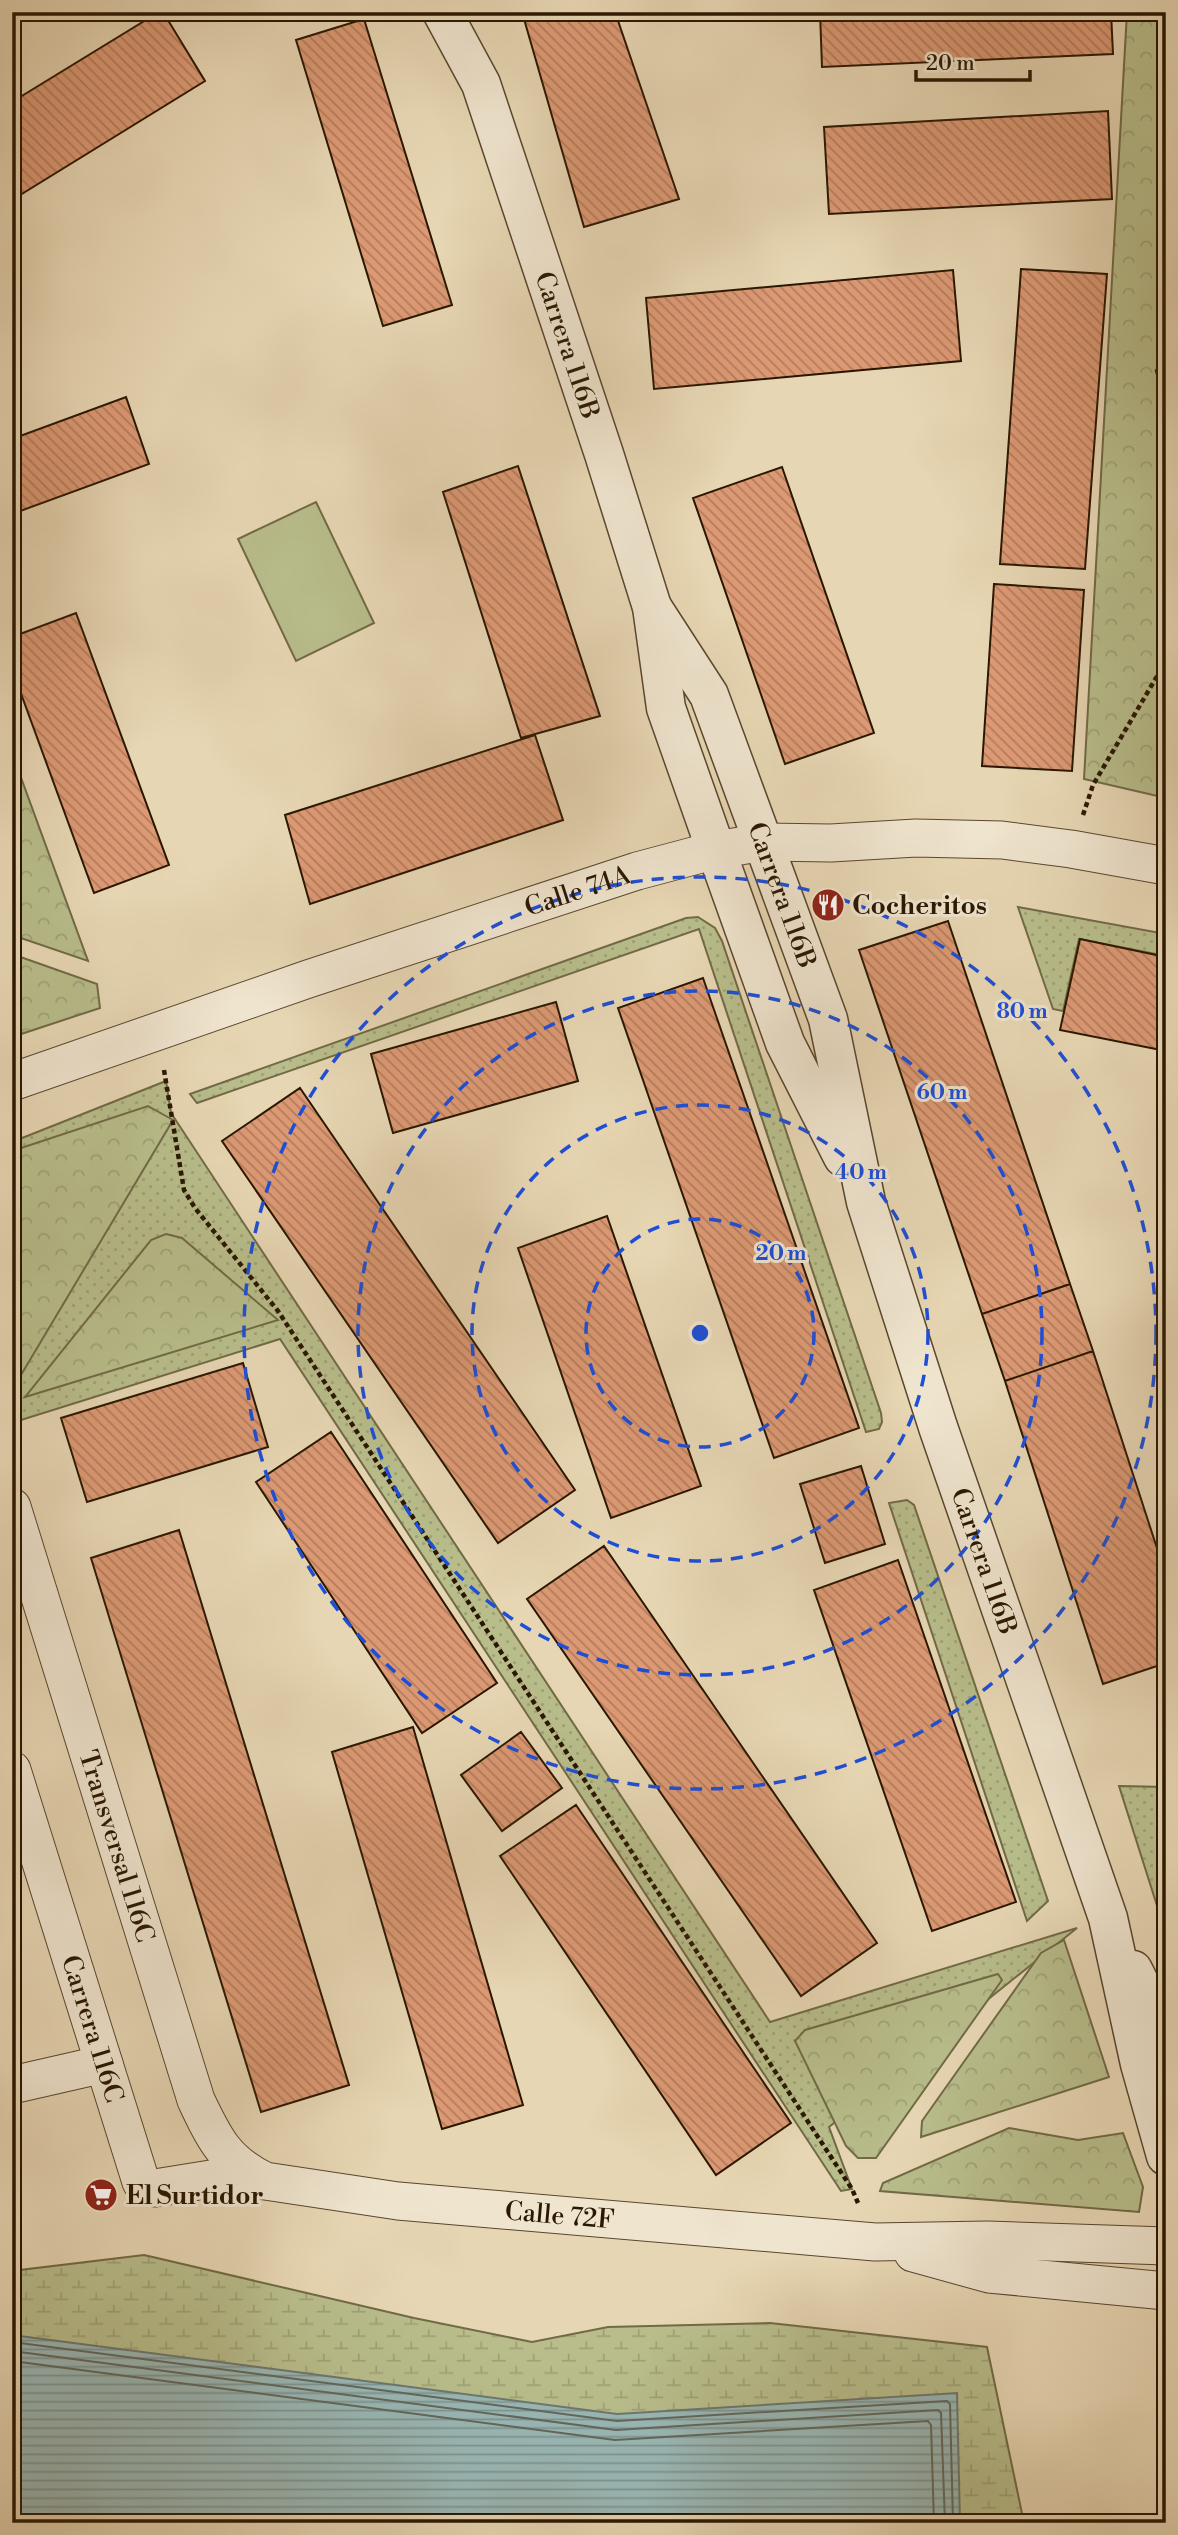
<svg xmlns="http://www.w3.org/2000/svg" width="1178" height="2535" viewBox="0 0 1178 2535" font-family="'Libre Bodoni',serif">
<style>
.grass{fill:url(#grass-dots);stroke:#716a46;stroke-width:2}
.wetland{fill:url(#wetland-marsh);stroke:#716a46;stroke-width:2}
.park{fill:url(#park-crowns);stroke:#716a46;stroke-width:2}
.pitch{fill:#b8bd8b;stroke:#716a46;stroke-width:2}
.water{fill:url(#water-rules);stroke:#6d776d;stroke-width:2}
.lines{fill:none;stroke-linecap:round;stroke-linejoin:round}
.shore{stroke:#62675b;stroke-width:2}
.building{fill:url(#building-back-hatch);stroke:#2a1701;stroke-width:2}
.minor-casing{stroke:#59472e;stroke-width:39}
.tertiary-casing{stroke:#59472e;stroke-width:41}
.path{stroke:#2a1701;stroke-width:4.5;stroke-dasharray:5 3.5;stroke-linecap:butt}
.minor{stroke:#efe4ce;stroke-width:37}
.tertiary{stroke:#efe4ce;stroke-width:38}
.ring{fill:none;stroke:#1d4ed8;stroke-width:3.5;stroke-dasharray:12 9}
.labels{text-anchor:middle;stroke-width:6;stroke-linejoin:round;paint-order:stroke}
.street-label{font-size:26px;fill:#2a1701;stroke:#efe4ce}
.poi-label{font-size:26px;font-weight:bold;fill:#2a1701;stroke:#efe4ce;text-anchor:start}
.centre{fill:#1d4ed8;stroke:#efe4ce;stroke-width:3.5}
.ring-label{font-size:21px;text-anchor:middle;font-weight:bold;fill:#1d4ed8;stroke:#efe4ce;stroke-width:6;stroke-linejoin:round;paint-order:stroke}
</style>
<defs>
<pattern id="grass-dots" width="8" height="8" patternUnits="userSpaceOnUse" patternTransform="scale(1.75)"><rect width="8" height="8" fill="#b8bd8b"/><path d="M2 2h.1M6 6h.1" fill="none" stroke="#9ea276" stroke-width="1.8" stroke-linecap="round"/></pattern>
<pattern id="wetland-marsh" width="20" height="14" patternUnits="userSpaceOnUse" patternTransform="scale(1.75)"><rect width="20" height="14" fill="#b8bd8b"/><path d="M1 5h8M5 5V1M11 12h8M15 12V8" fill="none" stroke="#9ea276"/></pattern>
<pattern id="park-crowns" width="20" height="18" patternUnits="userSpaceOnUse" patternTransform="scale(1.75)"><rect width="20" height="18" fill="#b8bd8b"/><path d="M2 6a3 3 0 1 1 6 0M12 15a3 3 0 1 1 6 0" fill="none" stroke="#9ea276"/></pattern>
<pattern id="water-rules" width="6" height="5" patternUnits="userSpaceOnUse" patternTransform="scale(1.75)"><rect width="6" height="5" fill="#99b7b5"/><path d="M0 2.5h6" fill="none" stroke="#7d9491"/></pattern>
<pattern id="building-back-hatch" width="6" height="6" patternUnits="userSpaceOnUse" patternTransform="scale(1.75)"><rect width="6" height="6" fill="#dc9974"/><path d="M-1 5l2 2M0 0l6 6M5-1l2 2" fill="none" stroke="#b37c5d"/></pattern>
</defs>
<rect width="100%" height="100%" fill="#e7d6b3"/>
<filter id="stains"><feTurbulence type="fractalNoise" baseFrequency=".00286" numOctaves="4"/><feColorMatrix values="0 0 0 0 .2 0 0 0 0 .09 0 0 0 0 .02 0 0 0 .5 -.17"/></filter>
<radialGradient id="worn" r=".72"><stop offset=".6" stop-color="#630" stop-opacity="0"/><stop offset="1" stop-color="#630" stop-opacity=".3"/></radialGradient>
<path class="grass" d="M1018,907l148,27v22l-87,-17 -16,72 -10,-2z
M698,917l17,11 7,13 159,472 1,9 -3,7 -13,3 -167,-503 -502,174 -7,-9 496,-176z
M166,1081l5,32 599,909 307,-94 -248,199 23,62 -11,2 -561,-852 -259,81 -9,-23v-255z
M907,1500l7,5 134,396 -21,20 -138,-418z
M1119,1786l47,1v147z"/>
<path class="wetland" d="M144,2255l270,63 118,24 76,-15 162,-4 217,24 37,176h-1012v-252z"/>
<path class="park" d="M1127,12h39v786l-82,-19z
M12,753l76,208 -76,-26z
M12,954l85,30 3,24 -88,29z
M148,1106l25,14 -155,260 -6,-5v-224z
M166,1234l16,4 96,82 -253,77 126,-157z
M1064,1940l45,137 -188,60 1,-16 119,-168z
M998,1974l4,6 -126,178h-18l-12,-12 -51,-105 10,-11z
M1009,2128l69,12 45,-7 20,54 -4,25 -259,-21 3,-8z"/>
<path class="pitch" d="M316,502l58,121 -78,38 -58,-122z"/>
<path class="water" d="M12,2335l605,79 340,-21 3,130h-948z"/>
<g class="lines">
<path class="shore" d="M12,2342l605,79 330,-20 3,3 3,119
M12,2351l604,79 322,-20 3,3 4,110
M12,2361l603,79 313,-19 3,4 3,98"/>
</g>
<path class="building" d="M159,12h4l42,69 -193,119v-98z
M522,12h93l64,187 -95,28z
M820,12h291l2,42 -291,13z
M364,19l88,286 -69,21 -87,-286z
M1108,111l4,88 -283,15 -5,-87z
M1021,269l86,5 -22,295 -85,-5z
M953,270l8,91 -307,28 -8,-91z
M126,397l23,67 -137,50v-75z
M518,466l82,250 -79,22 -78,-246z
M782,467l92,266 -89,31 -92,-266z
M994,584l90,6 -12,181 -90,-5z
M76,613l93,252 -75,28 -82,-224v-32z
M535,735l28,85 -253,84 -25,-89z
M948,921l122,363 -88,30 -123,-364z
M1080,939l86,18v94l-106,-21z
M703,978l156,450 -85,30 -156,-450z
M556,1002l22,79 -185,52 -22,-79z
M300,1088l275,402 -77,53 -276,-402z
M607,1216l94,270 -90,32 -93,-270z
M1070,1284l23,67 -88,30 -23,-67z
M1093,1351l73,225v87l-63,21 -98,-303z
M243,1363l25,84 -181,55 -26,-84z
M331,1432l166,251 -75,50 -166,-251z
M861,1466l24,78 -60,19 -25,-79z
M179,1530l170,555 -88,27 -170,-554z
M604,1546l273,397 -76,53 -274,-397z
M898,1560l118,342 -84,29 -118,-341z
M413,1727l110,378 -81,24 -110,-377z
M521,1732l41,56 -60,43 -41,-56z
M576,1805l215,318 -75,52 -216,-319z"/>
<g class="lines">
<defs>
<g id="minor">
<path id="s1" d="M12,1082l296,-103 329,-108 79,-21 48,-8 67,1 85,-5 86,2 69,9 95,17"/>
<path id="s2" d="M12,1507l184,593c18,38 29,62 69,81l133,20 477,41 112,-2 179,6"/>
<path id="s3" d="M12,1770l129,412 6,5 8,1 93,-15"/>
<path d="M12,2085l92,-21"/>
<path d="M913,2253l76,21 177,17"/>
</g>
<g id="tertiary">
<path id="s4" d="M442,12l39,72 123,370 48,153 14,101 50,142 69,193 58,114"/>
<path id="s5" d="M652,607l57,88 119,324 38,183 72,225 170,491 32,146 26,92"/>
<path d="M1133,1970l33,65"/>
</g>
</defs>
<use href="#minor" class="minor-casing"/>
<use href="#tertiary" class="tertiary-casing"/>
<path class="path" d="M1166,337l-9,33 9,36
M1083,815l10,-30 73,-124
M164,1070l20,120 11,18 83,103 574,878 6,14"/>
<use href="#minor" class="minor"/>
<use href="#tertiary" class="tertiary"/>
</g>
<g class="ring">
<circle cx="700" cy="1333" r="114"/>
<circle cx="700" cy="1333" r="228"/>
<circle cx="700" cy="1333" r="342"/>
<circle cx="700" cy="1333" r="456"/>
</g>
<defs>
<symbol id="restaurant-disc" viewBox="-11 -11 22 22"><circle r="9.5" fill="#8f2418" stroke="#efe4ce"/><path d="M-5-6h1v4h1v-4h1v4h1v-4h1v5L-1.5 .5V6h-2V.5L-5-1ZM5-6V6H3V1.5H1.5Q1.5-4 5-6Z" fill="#fff"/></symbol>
<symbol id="supermarket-disc" viewBox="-11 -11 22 22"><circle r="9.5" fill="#8f2418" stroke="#efe4ce"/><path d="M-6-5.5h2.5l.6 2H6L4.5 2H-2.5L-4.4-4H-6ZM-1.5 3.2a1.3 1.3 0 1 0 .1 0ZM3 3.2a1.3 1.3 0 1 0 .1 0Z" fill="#fff"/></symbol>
</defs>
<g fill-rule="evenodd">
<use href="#restaurant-disc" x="809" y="886" width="38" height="38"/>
<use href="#supermarket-disc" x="82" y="2176" width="38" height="38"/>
</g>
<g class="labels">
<g class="street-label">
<text dy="9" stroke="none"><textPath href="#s4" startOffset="357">Carrera 116B</textPath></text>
<text dy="9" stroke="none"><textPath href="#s1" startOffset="597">Calle 74A</textPath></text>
<text dy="9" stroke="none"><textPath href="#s5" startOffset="318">Carrera 116B</textPath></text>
<text dy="9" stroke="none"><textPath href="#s5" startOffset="1015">Carrera 116B</textPath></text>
<text dy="9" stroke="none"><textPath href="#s2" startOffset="355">Transversal 116C</textPath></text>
<text dy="9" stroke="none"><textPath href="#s3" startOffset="271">Carrera 116C</textPath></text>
<text dy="9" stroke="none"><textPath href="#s2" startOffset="1027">Calle 72F</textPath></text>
</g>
<g class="poi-label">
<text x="852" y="914">Cocheritos</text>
<text x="126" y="2204">El Surtidor</text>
</g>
</g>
<circle cx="700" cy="1333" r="10" class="centre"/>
<g class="ring-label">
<text x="1022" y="1018">80 m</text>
<text x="942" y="1099">60 m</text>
<text x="861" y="1179">40 m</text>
<text x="781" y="1260">20 m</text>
</g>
<rect width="1178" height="2535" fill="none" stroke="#e7d6b3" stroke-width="42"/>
<rect x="14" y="14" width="1150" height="2507" fill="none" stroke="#2a1701" stroke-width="3.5"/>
<rect x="21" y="21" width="1136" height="2493" fill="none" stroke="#2a1701" stroke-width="2"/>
<path d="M916 70v10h114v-10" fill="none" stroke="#2a1701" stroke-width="3.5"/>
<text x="926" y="70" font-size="21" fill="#2a1701" stroke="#efe4ce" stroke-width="5" paint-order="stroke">20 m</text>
<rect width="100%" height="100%" filter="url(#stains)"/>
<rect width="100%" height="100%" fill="url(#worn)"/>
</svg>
